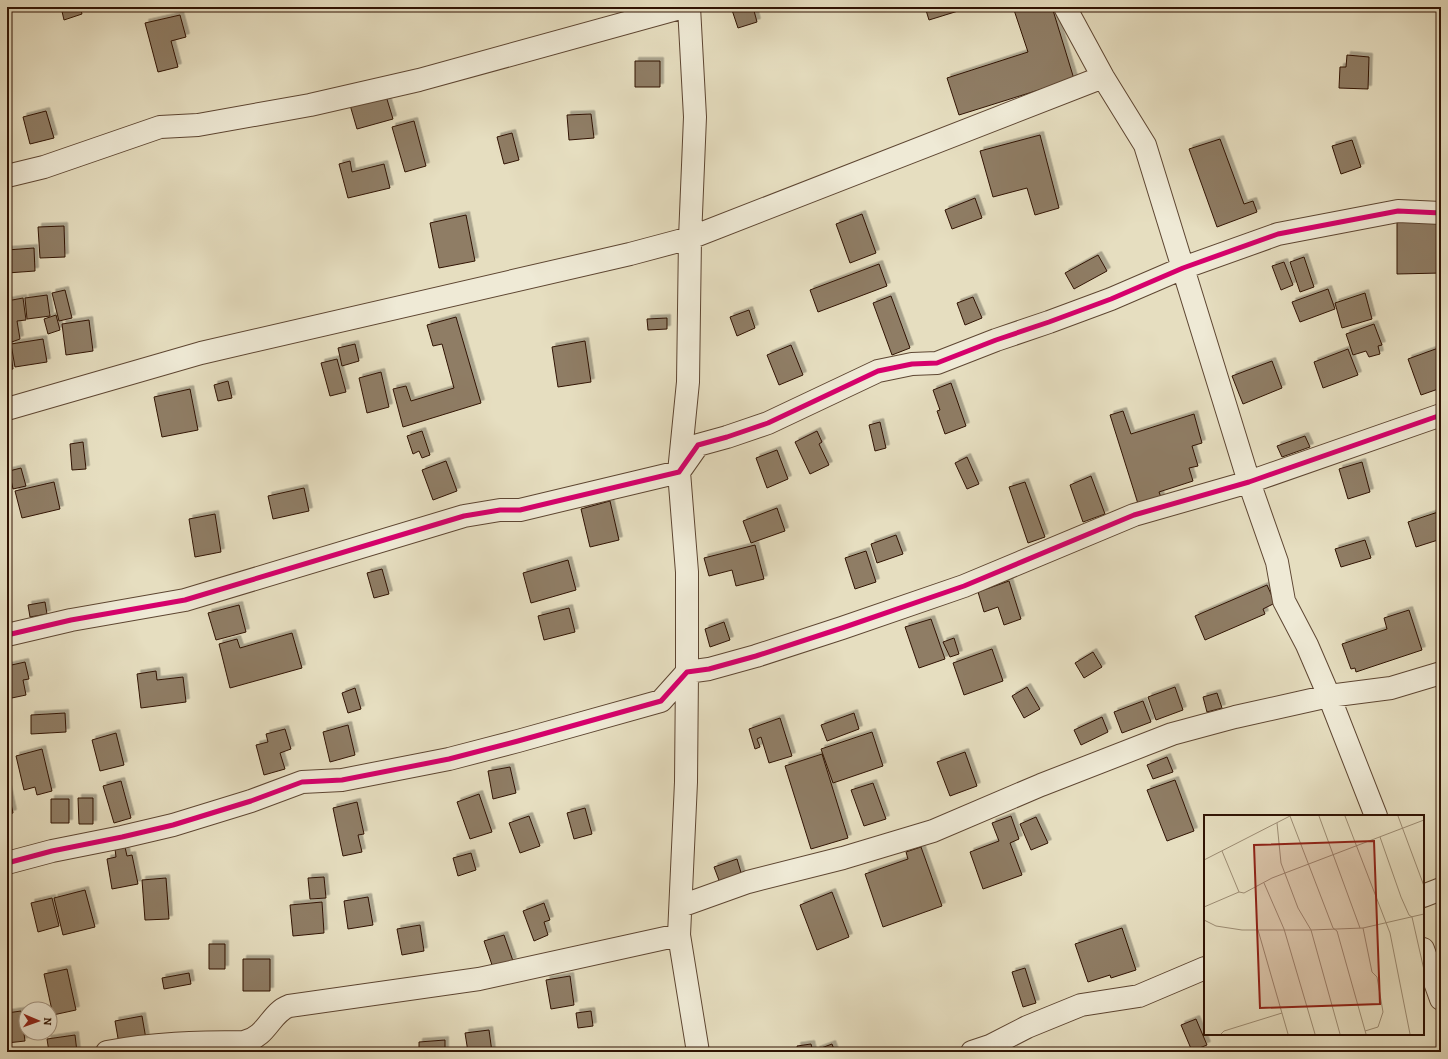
<svg xmlns="http://www.w3.org/2000/svg" width="1448" height="1059" viewBox="0 0 1448 1059" font-family="Alegreya,serif">
<style>
.building{fill:#8f7d65;stroke:#301303;filter:url(#shadow)}
.lines{fill:none;stroke-linecap:round;stroke-linejoin:round}
.minor-casing{stroke:#5e4632;stroke-width:24}
.minor{stroke:#efead6;stroke-width:22}
.cycleway-casing{stroke:#efead6;stroke-width:8}
.cycleway{stroke:#d6006c;stroke-width:5}
.inset-road{fill:none;stroke:#9d8d74;stroke-width:1}
.view{fill:#8f2418;fill-opacity:0.15;stroke:#8f2418;stroke-width:2}
.inset-edge{fill:none;stroke:#301303;stroke-width:2}
</style>
<defs>
<filter id="shadow"><feDropShadow dx="3.5" dy="-3.5" stdDeviation="0" flood-color="#0004"/></filter>
</defs>
<rect width="100%" height="100%" fill="#e6dec0"/>
<filter id="stains"><feTurbulence type="fractalNoise" baseFrequency=".005" numOctaves="4"/><feColorMatrix values="0 0 0 0 .2 0 0 0 0 .09 0 0 0 0 .02 0 0 0 .5 -.17"/></filter>
<radialGradient id="worn" r=".72"><stop offset=".6" stop-color="#630" stop-opacity="0"/><stop offset="1" stop-color="#630" stop-opacity=".3"/></radialGradient>
<path class="building" d="M61,7h19l2,7 -18,6z
M731,7h22l4,15 -19,6z
M925,7h46l-42,13z
M1013,7h39l22,72 -115,36 -12,-37 81,-26z
M180,15l6,22 -15,4 7,26 -20,5 -13,-49z
M1347,55l22,2 -1,32 -29,-1 1,-21h6z
M635,61h25v26h-25z
M386,96l7,23 -36,10 -7,-24z
M46,111l8,27 -24,6 -7,-27z
M591,114l3,24 -25,2 -2,-25z
M414,121l12,45 -21,6 -13,-45z
M512,133l7,27 -15,4 -7,-27z
M1040,135l19,73 -24,7 -8,-27 -34,9 -13,-46z
M1220,139l24,65 9,-3 4,11 -40,15 -28,-78z
M1352,140l9,27 -20,7 -9,-28z
M350,161l2,11 32,-8 6,24 -42,10 -9,-34z
M975,198l7,20 -30,11 -7,-19z
M862,214l14,39 -26,10 -14,-39z
M466,215l9,46 -36,7 -9,-45z
M1441,216v57l-44,1v-57z
M64,226l1,31 -25,1 -2,-31z
M34,248l1,23 -28,2v-23z
M1098,255l9,16 -33,18 -9,-16z
M1304,257l10,30 -14,5 -10,-30z
M1284,262l9,23 -12,5 -9,-24z
M879,264l8,22 -69,26 -8,-22z
M1328,289l7,20 -35,13 -8,-20z
M65,290l7,28 -13,3 -7,-28z
M1365,293l7,26 -30,9 -7,-25z
M47,295l3,21 -23,3 -2,-21z
M891,296l19,52 -18,7 -19,-52z
M973,297l9,21 -17,7 -8,-22z
M23,298l3,22 -9,1 3,18 -11,4 4,26 -6,1v-69z
M749,310l6,18 -18,8 -7,-19z
M56,315l4,15 -12,4 -4,-15z
M456,317l25,86 -78,24 -10,-38 13,-3 5,15 43,-13 -12,-44 -9,2 -6,-21z
M667,318v11l-19,1 -1,-11z
M89,320l4,31 -27,4 -4,-31z
M1374,324l8,21 -4,1 2,8 -11,3 -3,-6 -13,4 -7,-21z
M43,339l4,23 -32,5 -4,-23z
M585,341l6,41 -33,5 -6,-40z
M355,344l4,17 -17,5 -4,-18z
M791,345l12,30 -24,10 -12,-30z
M1441,347v41l-20,7 -13,-36z
M1348,349l10,26 -35,13 -9,-26z
M337,359l9,33 -16,4 -9,-33z
M1272,361l10,27 -39,16 -11,-28z
M381,372l8,35 -22,6 -8,-35z
M228,381l4,17 -14,3 -4,-16z
M951,383l15,43 -21,8 -8,-23 3,-1 -7,-20z
M190,389l8,41 -36,7 -8,-40z
M1123,411l8,23 63,-20 8,29 -10,3 6,20 -9,2 4,13 -34,11 3,8 -23,7 -29,-92z
M880,422l6,26 -11,3 -6,-26z
M422,431l8,24 -8,3 -3,-7 -6,3 -6,-18z
M817,431l5,11 -3,2 10,21 -19,9 -15,-32z
M1305,436l5,11 -28,10 -5,-11z
M83,442l3,27 -14,1 -2,-26z
M777,450l11,29 -21,9 -11,-30z
M967,457l12,27 -12,5 -12,-26z
M446,461l11,30 -24,9 -11,-30z
M1362,462l8,30 -22,7 -9,-30z
M21,468l5,18 -13,3 -4,-18z
M1091,476l14,38 -22,8 -13,-37z
M54,482l6,27 -38,9 -7,-27z
M1025,482l20,55 -17,6 -19,-56z
M304,488l5,23 -36,8 -5,-23z
M610,501l9,39 -29,7 -9,-38z
M777,508l8,23 -34,12 -8,-22z
M1441,511v28l-25,8 -8,-25z
M215,514l6,38 -26,5 -6,-38z
M896,535l7,19 -26,9 -6,-19z
M1365,540l6,18 -30,9 -6,-18z
M755,545l9,34 -28,7 -4,-16 -23,6 -5,-18z
M866,551l10,31 -21,7 -10,-31z
M568,560l8,30 -45,13 -8,-30z
M382,569l7,25 -15,4 -7,-25z
M1009,581l12,38 -17,6 -6,-18 -14,5 -6,-20z
M1267,585l8,18 -12,6 2,5 -60,26 -10,-24z
M45,602l2,12 -17,3 -2,-12z
M239,605l7,27 -30,8 -8,-27z
M569,608l6,24 -31,8 -6,-24z
M1409,610l13,40 -66,22 -1,-4 -4,1 -9,-25 45,-15 -3,-11z
M931,619l14,40 -26,9 -14,-41z
M724,622l6,18 -20,7 -5,-18z
M292,633l10,35 -72,20 -11,-44 18,-5 3,9z
M954,638l5,16 -9,3 -7,-15z
M992,649l11,32 -39,14 -11,-32z
M1093,652l9,15 -18,11 -9,-15z
M25,662l4,17 -6,1 3,15 -19,4v-33z
M156,671l1,9 26,-3 3,25 -45,6 -4,-34z
M1027,687l13,22 -16,9 -12,-22z
M1175,687l8,23 -27,10 -8,-23z
M355,688l6,21 -13,4 -6,-20z
M1217,693l5,15 -15,4 -4,-15z
M1143,701l8,21 -29,11 -8,-21z
M65,713l1,19 -35,2v-19z
M854,713l5,16 -32,12 -6,-16z
M1102,717l6,15 -27,13 -7,-15z
M780,718l12,38 -23,7 -8,-26 -4,2 3,8 -5,2 -6,-20z
M348,725l7,30 -25,7 -7,-30z
M285,729l6,20 -11,4 5,16 -21,6 -8,-30 12,-3 -2,-8z
M872,732l11,34 -50,17 -12,-34z
M116,733l8,32 -24,6 -8,-31z
M42,749l10,42 -15,4 -2,-8 -11,3 -8,-34z
M965,752l12,34 -27,10 -13,-34z
M822,754l26,84 -37,11 -26,-83z
M1167,757l6,15 -20,7 -6,-14z
M510,767l6,26 -23,6 -5,-28z
M1175,780l19,51 -27,10 -20,-51z
M121,781l10,37 -17,5 -11,-37z
M873,783l13,36 -22,7 -13,-36z
M7,785l6,28 -6,2z
M479,794l13,38 -22,7 -13,-37z
M78,798h15v26h-14z
M51,799h18v24h-18z
M357,802l7,32 -6,1 4,17 -19,4 -10,-48z
M585,808l7,26 -18,5 -7,-26z
M529,816l11,30 -20,7 -11,-30z
M1011,816l8,23 -9,4 12,32 -39,14 -13,-37 29,-11 -7,-18z
M1036,817l12,26 -17,7 -11,-26z
M125,847l2,9 5,-1 6,29 -26,5 -5,-30 9,-2 -1,-8z
M921,847l21,59 -59,21 -18,-53 43,-15 -2,-7z
M471,853l5,17 -18,6 -5,-18z
M737,859l5,17 -22,7 -6,-16z
M324,877l2,21 -16,1 -2,-21z
M166,878l3,41 -24,1 -3,-40z
M85,890l10,37 -32,8 -9,-37z
M832,892l17,45 -32,13 -17,-45z
M368,897l5,28 -25,4 -4,-28z
M52,898l7,28 -21,6 -7,-29z
M322,902l2,31 -31,3 -3,-31z
M544,903l6,17 -6,2 4,13 -14,6 -11,-30z
M420,925l4,26 -22,4 -5,-26z
M1122,928l14,42 -25,8 -1,-3 -22,7 -13,-38z
M504,935l9,26 -20,7 -9,-27z
M209,944h16v25h-16z
M243,959h27v32h-27z
M1025,968l11,35 -13,4 -11,-35z
M67,969l9,41 -23,5 -9,-41z
M189,973l2,11 -27,5 -2,-11z
M570,976l4,29 -23,4 -5,-29z
M21,1011l4,30 -18,2v-30z
M591,1011l2,15 -15,2 -2,-15z
M142,1016l4,23 -27,5 -4,-23z
M1196,1019l11,26 -15,6 -11,-26z
M489,1030l3,22h-24l-3,-19z
M75,1035l2,17h-28l-2,-13z
M445,1040v12h-23v-2h-3v-8z
M811,1044l2,8h-15l-1,-6z
M832,1044l3,8h-18l-1,-2z"/>
<g class="lines">
<defs>
<path id="minor" d="M689,7l6,110 -5,121 -2,144 -9,90 8,100v100l-1,110 -7,153 19,117
M1065,7l38,70 42,68 104,337 28,80 7,39 23,44 22,51 47,120
M7,176l37,-9 116,-40 38,-2 112,-20 109,-25 265,-73
M7,409l194,-56 429,-99 60,-16 413,-161
M7,635l64,-15 114,-20 279,-84 36,-6h20l159,-38 19,-27 29,-8 41,-14 110,-52 34,-7 25,-1 59,-23 53,-18 62,-23 72,-31 95,-34 120,-23 43,2
M7,863l45,-12 70,-14 51,-12 78,-24 51,-19 40,-2 107,-21 69,-18 143,-40 26,-29 22,-3 47,-13 86,-28 122,-42 170,-71 115,-33 192,-67
M1423,896l18,-7
M681,906l67,-24 95,-24 90,-27 108,-46 131,-51 63,-17 94,-21 62,-8 50,-15
M1423,949l18,50
M107,1052c45,-9 91,-10 137,-10 24,-6 26,-29 45,-36l190,-27 200,-44
M972,1052l18,-6 37,-19 54,-22 58,-9 66,-28"/>
</defs>
<use href="#minor" class="minor-casing"/>
<use href="#minor" class="minor"/>
<defs>
<path id="cycleway" d="M7,635l64,-15 114,-20 279,-84 36,-6h20l159,-38 19,-27 29,-8 41,-14 110,-52 34,-7 25,-1 59,-23 53,-18 62,-23 72,-31 95,-34 120,-23 43,2
M7,863l45,-12 70,-14 51,-12 78,-24 51,-19 40,-2 107,-21 69,-18 143,-40 26,-29 22,-3 47,-13 86,-28 122,-42 170,-71 115,-33 192,-67"/>
</defs>
<use href="#cycleway" class="cycleway-casing"/>
<use href="#cycleway" class="cycleway"/>
</g>
<g transform="translate(1204 815)">
<rect width="220" height="220" fill="#e6dec0"/>
<path class="inset-road" d="M86,1l43,112 4,3 29,103M115,1l41,112M141,1l45,117 20,101M194,1l26,70M73,8l4,40 17,45 13,22 29,104M176,22l21,60 8,18 3,2 12,53M18,36l17,41M0,45l86,-44M60,68l20,46 31,105M0,92l35,-15 5,1 28,-15 152,-58M0,105l12,6 26,4h69l52,-2 61,-14M159,113l9,44 5,5 6,35 -5,15 -13,4M54,115l30,104M17,219l3,-3 58,-18"/>
<path class="view" d="M170,26l6,163 -120,4 -6,-163z"/>
<rect width="220" height="220" class="inset-edge"/>
</g>
<rect width="1448" height="1059" fill="none" stroke="#e6dec0" stroke-width="24"/>
<rect x="8" y="8" width="1432" height="1043" fill="none" stroke="#301303" stroke-width="2"/>
<rect x="12" y="12" width="1424" height="1035" fill="none" stroke="#301303"/>
<g transform="translate(38 1021) rotate(92)"><circle r="19" fill="#efead6" stroke="#a39482"/>
<path d="M0-3L7 15L0 10L-7 15Z" fill="#8f2418"/>
<text y="-6" font-size="11" font-weight="bold" text-anchor="middle" fill="#301303">N</text>
</g>
<rect width="100%" height="100%" filter="url(#stains)"/>
<rect width="100%" height="100%" fill="url(#worn)"/>
</svg>
